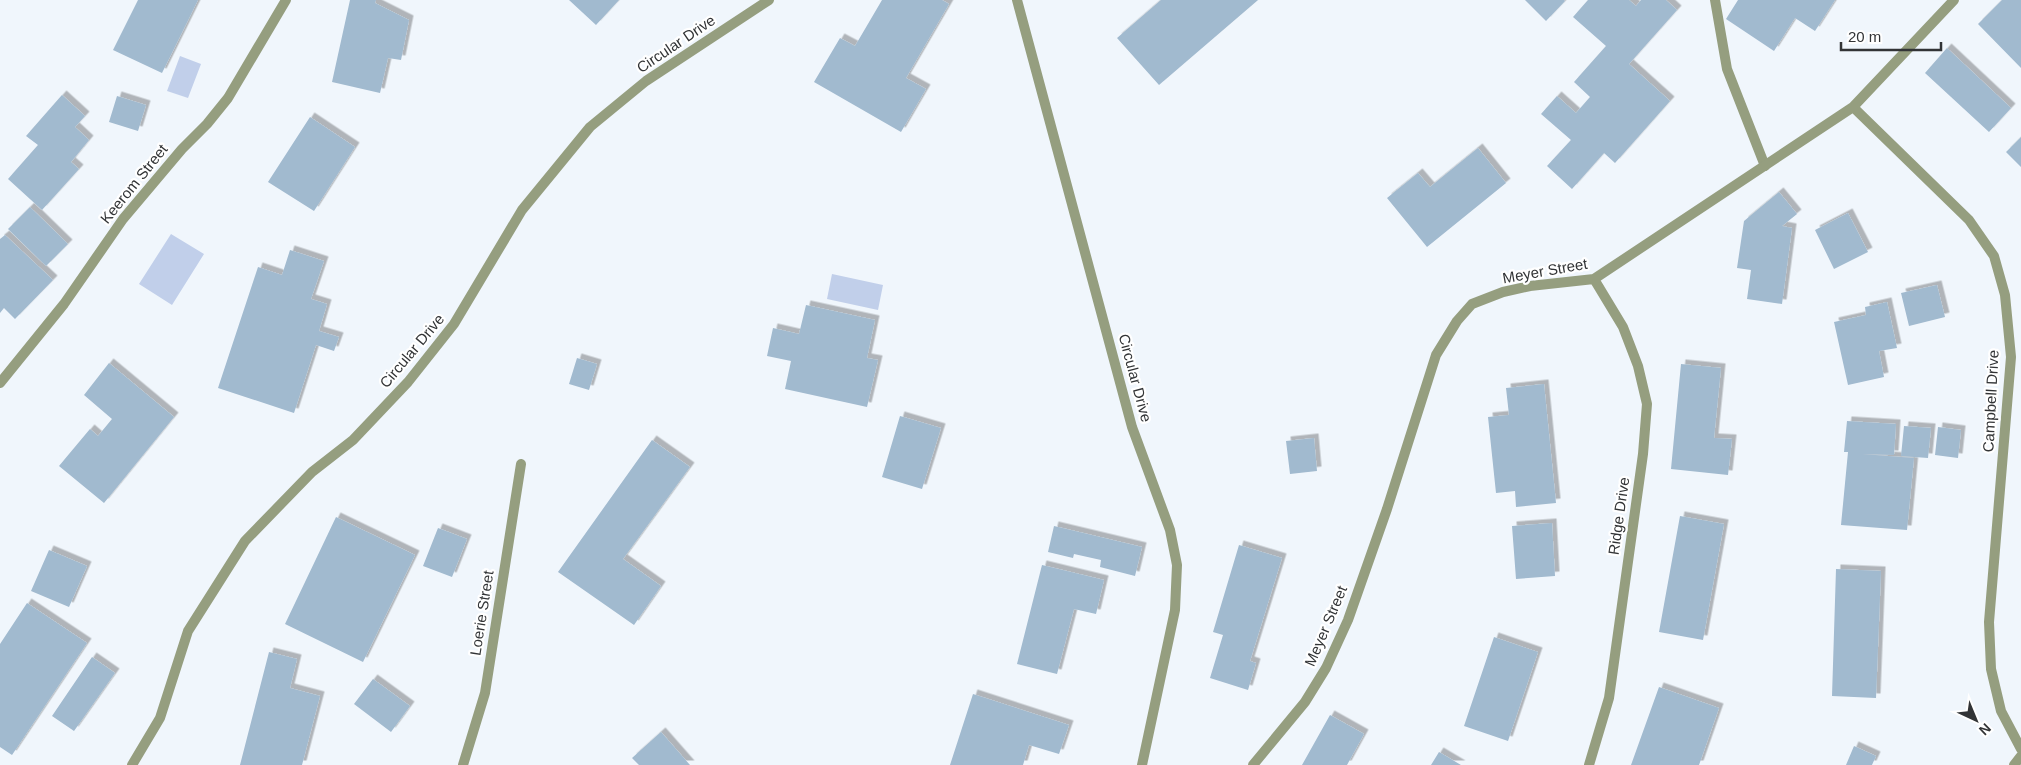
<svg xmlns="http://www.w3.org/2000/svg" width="2021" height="765" viewBox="0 0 2021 765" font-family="Arial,sans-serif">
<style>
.water{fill:#c1cfea}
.building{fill:#a1bacf;filter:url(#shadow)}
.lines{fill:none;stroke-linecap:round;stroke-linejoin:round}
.service{stroke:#959e7f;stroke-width:10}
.minor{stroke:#959e7f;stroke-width:10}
.labels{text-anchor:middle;stroke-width:4.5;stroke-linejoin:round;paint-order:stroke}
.street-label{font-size:15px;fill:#323436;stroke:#fff}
</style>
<defs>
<filter id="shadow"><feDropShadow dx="4.5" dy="-4.5" stdDeviation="0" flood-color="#0004"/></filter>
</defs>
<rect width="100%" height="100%" fill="#f0f6fc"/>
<path class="water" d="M180,56l21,8 -13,34 -21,-7z
M171,234l33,20 -32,51 -33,-21z
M832,274l51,11 -5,25 -51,-11z"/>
<path class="building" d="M138,0h60l-36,73 -49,-23z
M350,0h26l-1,3 34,17 -8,40 -13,-2 -8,35 -48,-11z
M569,0h50l-23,25z
M882,0h60l7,4 -43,74 20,11 -25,43 -87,-50 26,-44 15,8z
M1161,0h97l-99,85 -42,-47z
M1525,0h39l1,1 -19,20z
M1588,0h41l7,6 5,-6h25l11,10 -48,54 41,37 -55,62 -11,-10 -32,36 -25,-23 24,-26 -30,-26 16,-18 19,17 14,-16 -16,-15 32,-36 -33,-29z
M1738,0h97l-20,31 -20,-13 -21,33 -48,-32z
M2002,0h19v68l-43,-44z
M1947,48l64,60 -22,24 -64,-59z
M62,95l23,21 -10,11 14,13 -18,22 8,7 -37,41 -34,-31 30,-34 -12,-9z
M117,96l29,9 -8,26 -29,-9z
M310,117l45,30 -41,64 -46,-29z
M2021,137v30l-15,-15z
M1478,148l28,35 -79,64 -40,-49 31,-25 12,14z
M1779,192l18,22 -15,12 10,2 -10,76 -35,-5 4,-29 -14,-2 7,-47z
M30,207l38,37 -22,22 -38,-37z
M1848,213l20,39 -34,17 -19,-39z
M5,235l48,45 -38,39 -11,-11 -4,5v-74z
M290,250l34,11 -13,38 16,5 -8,27 20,6 -5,14 -18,-6 -22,68 -76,-25 40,-121 24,8z
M1937,285l8,32 -36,9 -8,-33z
M1887,302l10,46 -18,3 5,26 -36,8 -14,-63 32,-7 -1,-8z
M806,305l69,15 -8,38 11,2 -11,47 -82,-18 6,-28 -24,-5 6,-28 26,6z
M577,358l20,6 -8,26 -20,-6z
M109,363l65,54 -70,86 -45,-37 31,-37 8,7 14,-17 -28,-24z
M1681,364l40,4 -7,70 18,1 -4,36 -57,-6z
M1544,384l12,119 -40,4 -1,-16 -19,2 -8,-76 21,-2 -3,-27z
M900,416l41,12 -19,61 -40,-12z
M1847,421l49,3 -2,31 -32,-1 52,4 -7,72 -66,-5 7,-73h-4z
M1904,426l27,2 -3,30 -27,-2z
M1938,427l23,3 -3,28 -23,-3z
M1314,438l3,33 -27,3 -4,-33z
M652,440l38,27 -67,92 38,27 -27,39 -76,-53z
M1680,516l44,8 -21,116 -44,-8z
M336,517l79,38 -52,107 -78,-38z
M1552,523l3,53 -39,3 -4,-53z
M1054,526l88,21 -7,29 -35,-9 1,-7 -27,-6 -1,4 -25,-6z
M438,528l29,11 -15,38 -29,-11z
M1239,545l43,13 -32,103 6,2 -8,27 -38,-12 13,-43 -10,-3z
M49,550l38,16 -18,41 -38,-16z
M1042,565l62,15 -8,34 -22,-5 -17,65 -40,-10z
M1836,569l45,2 -5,127 -44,-2z
M27,603l60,40 -75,112 -12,-8v-103z
M1494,637l44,15 -30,89 -44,-15z
M269,652l28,7 -7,29 30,8 -18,69h-62z
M92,657l23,16 -41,58 -22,-15z
M373,679l37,27 -19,26 -37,-28z
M1659,687l60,21 -20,57h-68z
M973,694l96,31 -10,29 -30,-9 -6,20h-73z
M1330,715l34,19 -17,31h-45z
M661,732l29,33h-51l-7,-7z
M1854,746l22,10 -4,9h-26z
M1439,752l22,13h-30z"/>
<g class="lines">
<path class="service" d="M1715,0l12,69 38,97"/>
<path class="minor" d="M1017,0l115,427 38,103 7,35 -2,45 -33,155
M1853,107l116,113 25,36 11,39 6,62 -22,265 2,47 10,42 20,38
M0,383l64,-79 59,-85 59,-70 25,-25 21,-26 58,-98
M132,765l28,-47 28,-87 57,-90 67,-69 41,-32 55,-58 46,-58 68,-114 68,-83 56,-46 123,-81
M463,765l22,-72 36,-229
M1253,765l52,-63 21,-34 22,-48 39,-111 49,-154 21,-34 15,-17 31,-12 27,-6 64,-7 259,-172 101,-107
M1589,765l20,-67 34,-244 4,-50 -9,-38 -15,-39 -29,-48
M2014,765l7,-9"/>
</g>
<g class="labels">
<g class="street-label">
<text transform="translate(676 44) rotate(-34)" y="5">Circular Drive</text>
<text transform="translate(134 184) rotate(-51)" y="5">Keerom Street</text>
<text transform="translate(1545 271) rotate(-10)" y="5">Meyer Street</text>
<text transform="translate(412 351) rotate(-50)" y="5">Circular Drive</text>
<text transform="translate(1135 378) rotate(75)" y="5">Circular Drive</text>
<text transform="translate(1991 401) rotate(-87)" y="5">Campbell Drive</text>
<text transform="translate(1619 516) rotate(-82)" y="5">Ridge Drive</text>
<text transform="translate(482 613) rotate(-81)" y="5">Loerie Street</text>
<text transform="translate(1326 626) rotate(-67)" y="5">Meyer Street</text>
</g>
</g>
<g transform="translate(1976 720) rotate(136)" stroke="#ffffff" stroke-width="4" paint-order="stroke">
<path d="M0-4L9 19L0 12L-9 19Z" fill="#323436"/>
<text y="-8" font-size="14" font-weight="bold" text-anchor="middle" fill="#323436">N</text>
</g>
<path d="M1841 42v8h100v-8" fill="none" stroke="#323436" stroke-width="2.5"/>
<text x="1848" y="42" font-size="15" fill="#323436" stroke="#ffffff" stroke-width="4" paint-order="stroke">20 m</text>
</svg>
